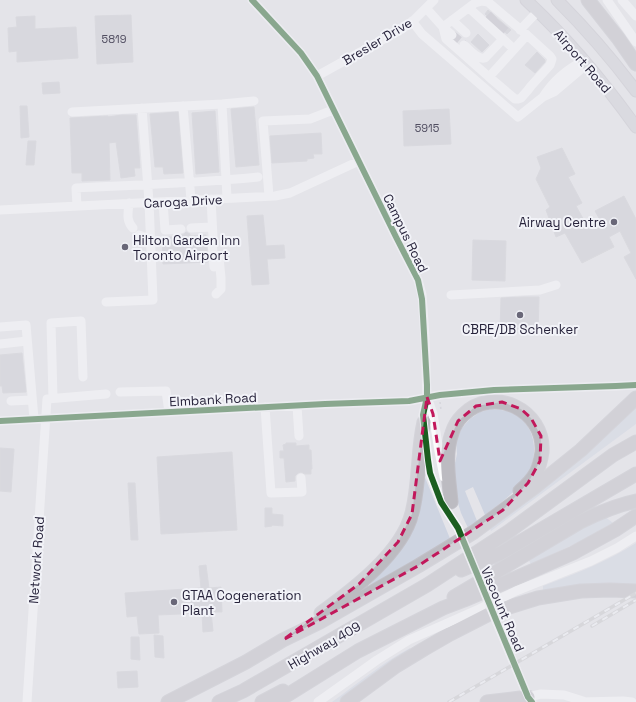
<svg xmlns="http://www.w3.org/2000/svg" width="636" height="702" viewBox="0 0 636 702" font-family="'Space Grotesk',sans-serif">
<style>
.green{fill:#ced4e1}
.building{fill:#cbcbd0;stroke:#cdcdd2}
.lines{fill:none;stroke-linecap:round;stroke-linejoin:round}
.minor-tunnel{stroke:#bebdc6;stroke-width:9;stroke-dasharray:9 4.5;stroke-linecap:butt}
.major-casing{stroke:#c2c1c8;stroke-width:13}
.highway-casing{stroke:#c2c1c8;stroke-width:15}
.path{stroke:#c5c5cc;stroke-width:1.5;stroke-dasharray:2 3;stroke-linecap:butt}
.minor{stroke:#fbfbfc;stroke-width:9}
.major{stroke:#cfced5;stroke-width:11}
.highway{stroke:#bcbbc1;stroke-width:13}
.rail-casing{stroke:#c7c7ca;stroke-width:3.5}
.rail{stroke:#f2f3f8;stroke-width:2;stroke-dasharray:6;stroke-linecap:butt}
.minor-bridge{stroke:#fbfbfc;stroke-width:9}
.cycleway-casing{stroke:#f2f3f8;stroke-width:8}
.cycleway{stroke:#1b5e20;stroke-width:6}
.marked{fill:none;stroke:#c2185b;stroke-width:3;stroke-dasharray:8 5;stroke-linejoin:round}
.poi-dot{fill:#696778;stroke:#f2f3f8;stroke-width:1.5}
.labels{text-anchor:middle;stroke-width:4;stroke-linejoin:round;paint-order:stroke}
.number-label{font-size:11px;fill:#514e61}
.street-label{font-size:13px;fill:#27233b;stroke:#f2f3f8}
.poi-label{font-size:13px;fill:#27233b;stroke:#f2f3f8;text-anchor:start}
</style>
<rect width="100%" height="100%" fill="#e4e4e9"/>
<path class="green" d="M636,406v18l-145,107 -2,-4z
M492,409c8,1 16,1 24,6 20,12 23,40 11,60 -9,16 -27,28 -42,40l-12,-28 -8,4 12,30 -9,7 -7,-15 -4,-13 -3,-32 3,-14 -1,-12 1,-4 5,-10 8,-9 10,-7z
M424,475l27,66 -86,49 36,-40 18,-33z
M604,516l9,7 -34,19 -48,22 -3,-5 45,-27z
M636,543v43l-93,6v-6c31,-12 64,-24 93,-43z
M410,648l1,3 -72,51h-7c25,-18 50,-39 78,-54z"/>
<path class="building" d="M488,10l23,20 -4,4 -22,-20z
M131,15l2,47 -36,2 -2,-48z
M35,16v13l41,-2 2,31 -61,4v-11l-8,1 -1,-24 9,-1 -1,-10z
M478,34l11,11 -7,7 -11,-10z
M537,52l8,8v2l-10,11 -10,-8z
M59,82l1,11 -17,1 -1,-11z
M20,106h7l2,31 -8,1z
M254,107l5,58 -23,2 -5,-58z
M449,109l2,35 -47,2 -1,-35z
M215,111l4,61 -23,2 -4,-61z
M178,112l5,61 -19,1 -1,-7h-8l-5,-53z
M122,115h14l4,53h-6l1,8 -14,2 -5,-36 -7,1 1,37 -28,1v-8h-10l-2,-55 38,-2v1z
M321,133l1,21h-9l1,4 -7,1v2l-35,2 -2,-27z
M28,141h8l-2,24h-8z
M562,148l13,26 -7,3 14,26 -6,3 10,18 13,-6 -4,-7 29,-15 12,23v60l-12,-22 7,-4 -11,-22 -11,6 5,10 -32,16 -17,-30 -9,4 -10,-27 4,-3 -14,-28 5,-11 -4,-11z
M263,215l3,31 18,-1 1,13 -18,1 2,25 -17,1 -5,-69z
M186,232l4,2v2l16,-1 2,27 -45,2 -1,-27h16v-2l6,-1z
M473,240l33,1 -1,40 -33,-1z
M523,297h16l-1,36 -38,-1 1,-34z
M22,353l4,39 -23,1 -1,-7h-2v-31z
M286,443h10v3l13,-1v5h2l1,19h-1v5h-6l-4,-2 -3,1 -3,3v5l-9,1 -2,-24h-4v-7h4l-1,-6 3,-1z
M0,448l14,1 -3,43 -11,-1z
M232,452l5,78 -76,4 -4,-77z
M128,483h7l3,57h-7z
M265,508h7v6l11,1v11l-11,-1v1l-7,1z
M206,565l3,23 12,-1 1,25h-11l2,19 -10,1 -1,-19 -44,2 1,18 -20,1 -2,-18 -10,1 -2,-24 76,-5 -2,-22z
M154,635l9,1 1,22 -9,-1z
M131,637h8l1,23 -9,-1z
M137,671l1,16 -20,1 -1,-16z"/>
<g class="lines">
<path class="minor-tunnel" d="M488,21l6,-6
M493,27l6,-7
M499,32l6,-7
M452,35l12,10"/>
<defs>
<path id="major" d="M526,0c42,39 77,81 110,127
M557,0c28,28 55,59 79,91"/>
<path id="highway" d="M588,0l30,38 18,26
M451,502c-2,-23 -7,-47 1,-69 2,-7 6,-13 11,-18 30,-30 82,-5 79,37 -1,7 -3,15 -6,21 -4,7 -10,13 -16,18
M461,570l40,-17 135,-79
M454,597l126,-75c18,-9 37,-17 56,-21
M321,613c32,-23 81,-60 91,-100 8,-30 5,-61 12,-91
M168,702l78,-40 37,-22 37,-18 98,-56 56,-34 61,-45 46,-37 55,-52
M219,702l24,-11 184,-106 81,-53 105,-77 23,-13
M262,702l21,-11
M276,702l82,-51 85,-43 21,-8 52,-22 57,-25 42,-23 21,-14
M347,702l49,-36 28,-17 26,-15 43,-22 45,-14 43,-7 29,-1 26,1
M487,702l41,-5"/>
</defs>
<use href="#major" class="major-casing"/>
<use href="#highway" class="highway-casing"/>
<path class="path" d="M440,402l1,8"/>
<path class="minor" d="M252,0l49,53 16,23 79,161 22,43 4,15 3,42 2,60 -4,18 5,45 2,13 11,29 17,26
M607,0l29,42
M622,0l14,16
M426,8l17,19 3,12 43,38 38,-42 -39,-33 -6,-1 -7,2 -32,24 9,8
M469,8l45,41
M452,20l14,13
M412,21l10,13 96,83 25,-20 11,-5 26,-22 5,-10
M520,30l18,-19
M464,45c6,5 13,15 21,13l18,-19
M317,76l85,-47 12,-9 20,-20
M489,77l26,22h3l3,-1 7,-8 3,-4 19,-21 2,-6 -2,-3 -23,-21
M543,97c10,-16 26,-29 42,-37
M222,104l5,94
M183,106l8,94
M72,112l150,-8 32,-3
M269,196l-6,-75 47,-2 23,-9
M211,199l2,38 -1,4 2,26
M163,202l2,28 16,-1
M129,203c-1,10 -3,18 4,25
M77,206l-1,-18c61,-3 122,-5 182,-11
M0,210l275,-14 15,-3 69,-32
M191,228l21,-1
M139,235l11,4
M216,294l5,-5v-11l-2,-20
M451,295l89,-5 16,-5
M106,302l47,-2 -4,-98 -7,-94
M0,327l26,-2 8,94
M0,344l27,-3
M120,392l46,-1 3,21
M427,397l6,17 6,37 5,26
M53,398l-2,-75 30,-2 2,56
M11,401l21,-1
M297,406l2,30
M265,407l6,86 31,-1 -1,-14
M0,421l325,-17 84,-3 31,-6 54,-5 122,-4 20,-1
M497,623l31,74 4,5
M528,697l13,-3 23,1 19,6
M27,702l20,-303 59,-5
M318,702l59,-42 32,-20 70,-31 37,-18 75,-30 26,-13 19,-12
M581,702l42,-1 9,1"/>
<use href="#major" class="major"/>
<use href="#highway" class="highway"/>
<defs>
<path id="rail" d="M592,626l44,-26
M449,702l187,-109"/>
</defs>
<use href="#rail" class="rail-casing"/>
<use href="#rail" class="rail"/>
<path class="minor-bridge" d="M458,528l39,95"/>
<defs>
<path id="cycleway" d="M252,0l49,53 16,23 79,161 22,43 4,19 5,86v12l-4,18 5,45 2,13 11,29 17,26 70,169 4,5
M0,421l325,-17 84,-3 31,-6 54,-5 122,-4 20,-1"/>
</defs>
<use href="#cycleway" class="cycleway-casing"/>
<use href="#cycleway" class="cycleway"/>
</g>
<path d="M0 0H636V702H0ZM427,397l6,17 7,47 18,-40 18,-15 26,-4 19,7 10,9 10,18 -1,25 -12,22 -25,27 -85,56 -135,74 76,-56 39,-42 14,-28z" fill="#e4e4e9" fill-opacity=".55" fill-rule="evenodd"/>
<path class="marked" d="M427,397l6,17 7,47 18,-40 18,-15 26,-4 19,7 10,9 10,18 -1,25 -12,22 -25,27 -85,56 -135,74 76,-56 39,-42 14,-28z"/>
<g class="poi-dot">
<circle cx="614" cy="222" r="4"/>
<circle cx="125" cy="247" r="4"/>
<circle cx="520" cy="315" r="4"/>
<circle cx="174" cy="602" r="4"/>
</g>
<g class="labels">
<g class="number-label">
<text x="114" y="43">5819</text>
<text x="427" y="132">5915</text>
</g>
<g class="street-label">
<text transform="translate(377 41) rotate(-31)" y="5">Bresler Drive</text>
<text transform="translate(583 61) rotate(49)" y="5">Airport Road</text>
<text transform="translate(183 201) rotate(-3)" y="5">Caroga Drive</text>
<text transform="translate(406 233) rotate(64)" y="5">Campus Road</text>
<text transform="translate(213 399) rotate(-3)" y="5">Elmbank Road</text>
<text transform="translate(36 560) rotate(-86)" y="5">Network Road</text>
<text transform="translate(503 609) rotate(67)" y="5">Viscount Road</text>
<text transform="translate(324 645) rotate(-30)" y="5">Highway 409</text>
</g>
<g class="poi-label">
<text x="606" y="227" text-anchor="end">Airway Centre</text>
<text x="133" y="245">Hilton Garden Inn<tspan x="133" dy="15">Toronto Airport</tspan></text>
<text x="520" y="334" text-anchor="middle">CBRE/DB Schenker</text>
<text x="182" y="600">GTAA Cogeneration<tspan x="182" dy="15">Plant</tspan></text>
</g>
</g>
</svg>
